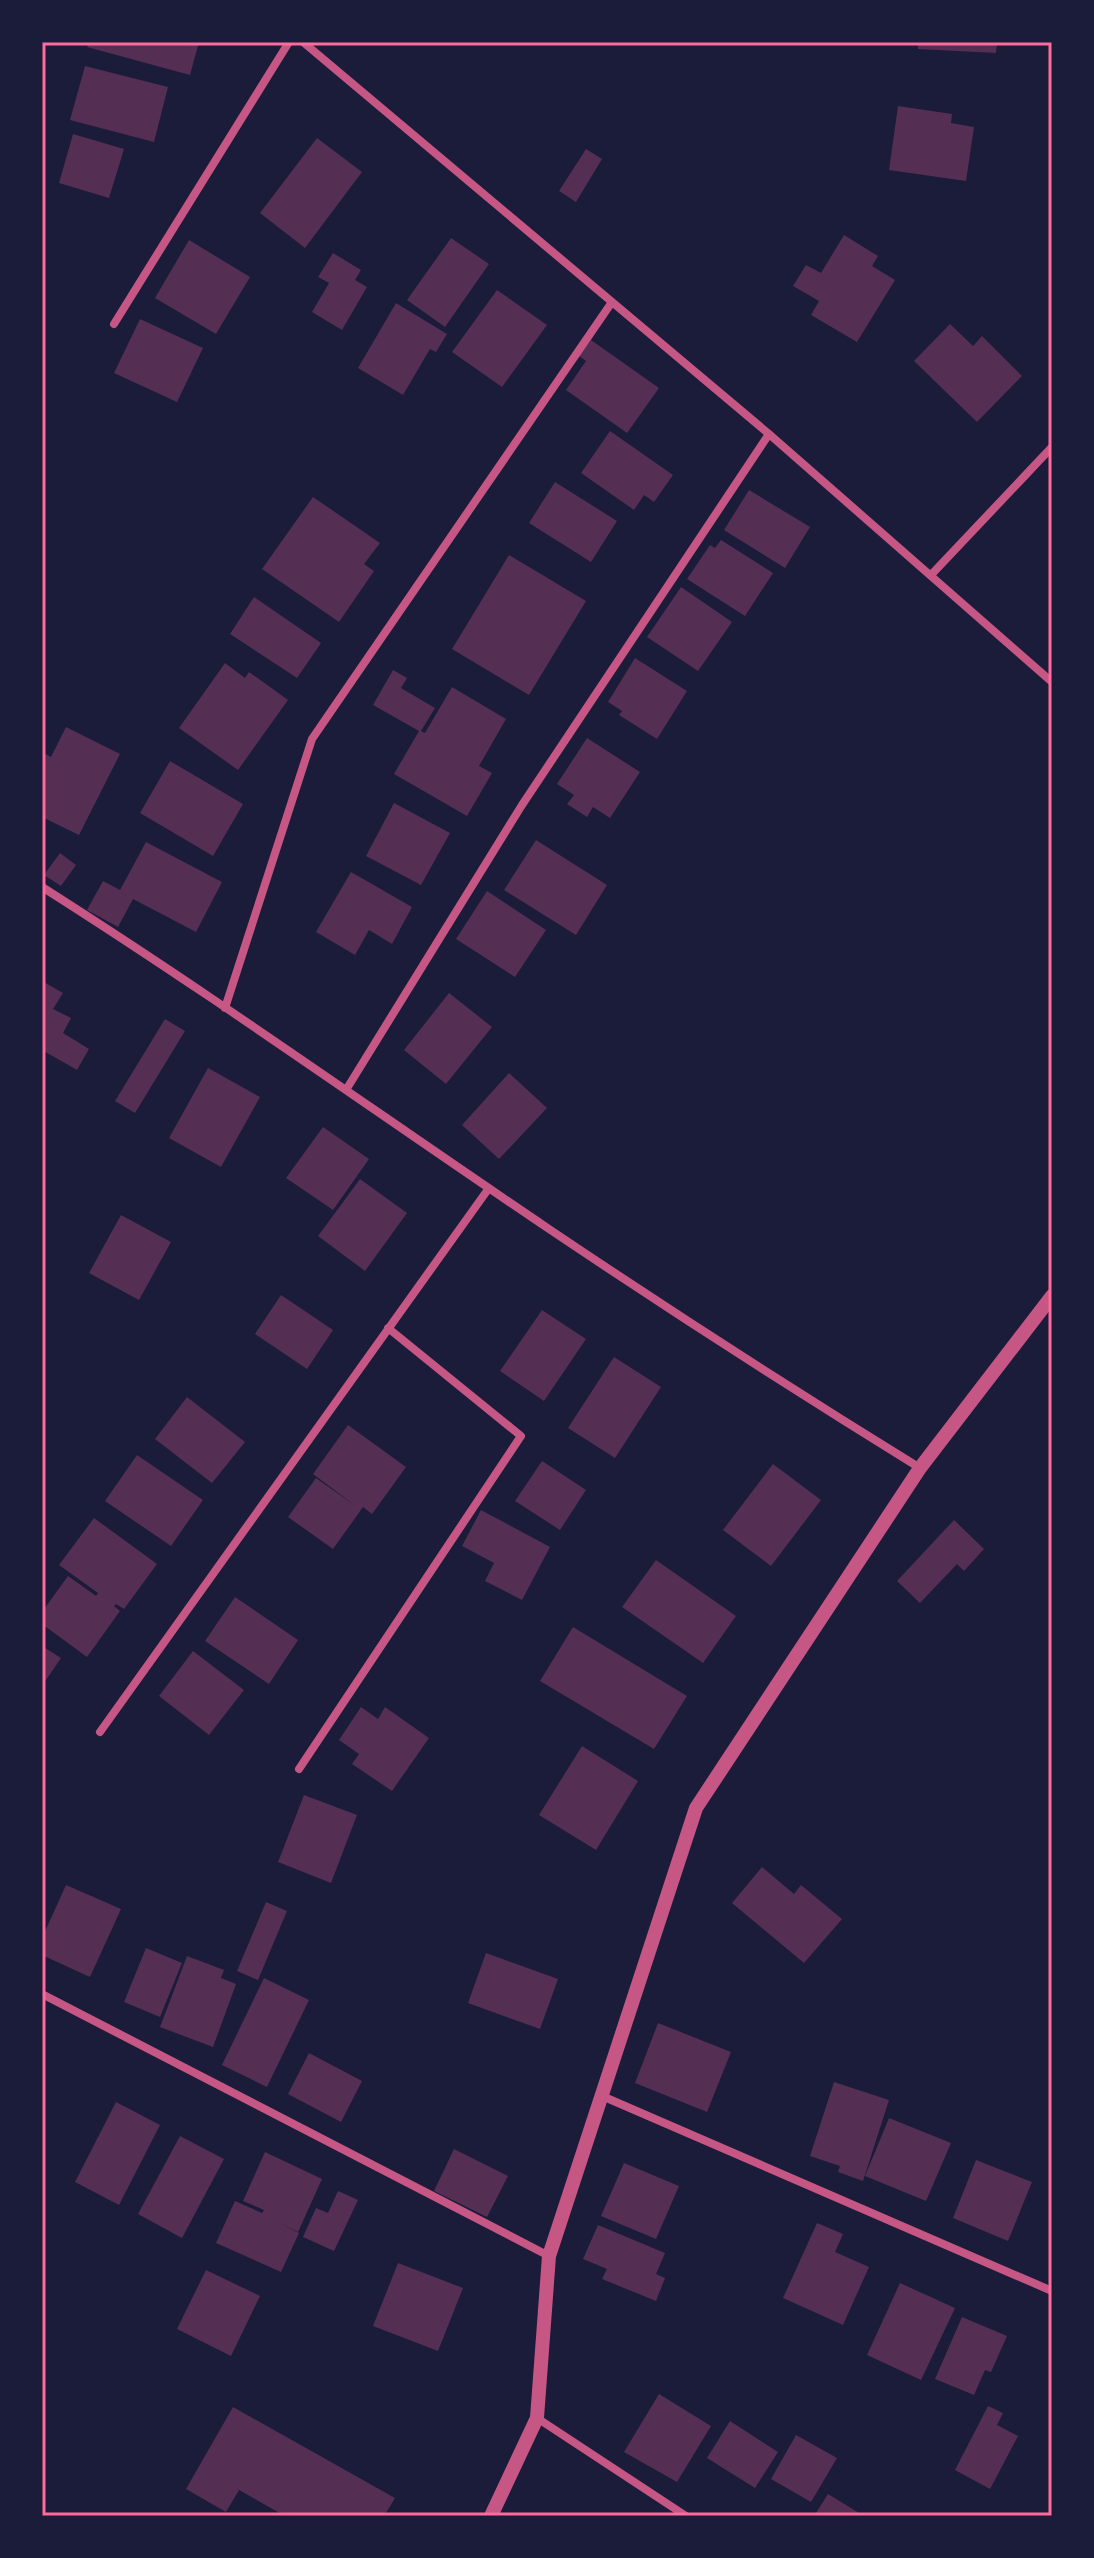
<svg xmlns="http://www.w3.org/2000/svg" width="1094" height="2558" viewBox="0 0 1094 2558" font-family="'Exo 2',sans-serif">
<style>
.building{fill:#542f53}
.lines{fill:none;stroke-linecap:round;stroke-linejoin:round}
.minor{stroke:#c65784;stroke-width:8}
.tertiary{stroke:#c65784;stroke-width:14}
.neatline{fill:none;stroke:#ff6b9d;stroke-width:3}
</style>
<rect width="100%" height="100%" fill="#1b1b3a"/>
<path class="building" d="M89,42h110l-9,33 -103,-28z
M918,42h79l-1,11 -78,-4z
M85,66l83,21 -14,55 -84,-22z
M898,106l54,8 -1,9 23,4 -8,54 -77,-11z
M73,134l51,15 -15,49 -50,-15z
M317,138l45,34 -57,76 -45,-35z
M586,149l16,10 -26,43 -17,-11z
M844,235l34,21 -6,10 23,14 -38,62 -46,-27 8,-14 -26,-15 13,-21 15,8z
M451,238l38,26 -44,63 -38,-27z
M189,240l61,37 -34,57 -61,-36z
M333,253l28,17 -6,10 12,7 -25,43 -30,-18 17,-29 -11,-6z
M497,290l50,35 -45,62 -50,-35z
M396,303l51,31 -11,18 -6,-3 -27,46 -45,-27z
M140,319l63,29 -26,54 -63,-29z
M950,324l23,22 9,-10 40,40 -45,46 -63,-61z
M591,340l68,48 -32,45 -61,-43 20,-29 -7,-5z
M610,431l63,44 -19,27 -10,-7 -10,15 -53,-37z
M555,482l62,39 -26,41 -62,-39z
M749,490l61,37 -25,41 -61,-38z
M313,497l67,46 -16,21 10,7 -35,51 -77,-53z
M721,540l52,33 -28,43 -58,-37 23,-34 5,3z
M509,555l77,46 -57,94 -77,-46z
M681,587l51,35 -34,49 -51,-34z
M254,597l67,46 -24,35 -67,-44z
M635,658l52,33 -30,48 -38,-24 3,-4 -14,-9z
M225,663l20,15 4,-6 39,28 -50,70 -59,-42z
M393,670l14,8 -6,10 34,20 -14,23 4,2 27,-46 54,32 -27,47 13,7 -25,43 -73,-42 25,-43 -46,-26z
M66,727l54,27 -41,81 -37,-18v-65l9,5z
M587,738l53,34 -30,46 -17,-11 -6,10 -20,-13 7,-9 -17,-11z
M170,761l73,43 -30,52 -73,-43z
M394,803l56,30 -29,52 -55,-29z
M536,840l71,45 -31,50 -72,-45z
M146,842l76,40 -26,50 -63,-33 -15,28 -31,-17 16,-29 17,9z
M60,853l16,12 -15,21 -17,-11z
M351,872l61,35 -20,37 -23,-14 -14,25 -39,-23z
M487,891l59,39 -31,47 -59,-38z
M42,981l21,12 -10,16 18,9 -8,15 26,16 -12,21 -35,-20z
M449,993l43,34 -46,57 -42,-34z
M165,1019l20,12 -50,82 -20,-12z
M208,1068l52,29 -39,70 -52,-29z
M509,1073l38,35 -48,51 -37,-34z
M323,1127l46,32 -36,51 -47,-32z
M360,1179l47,34 -42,58 -47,-35z
M121,1215l50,27 -32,58 -50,-27z
M281,1295l52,35 -26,39 -52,-35z
M542,1310l44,29 -42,62 -44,-30z
M614,1357l47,30 -46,71 -47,-30z
M187,1397l58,45 -33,41 -57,-44z
M348,1425l58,42 -34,47 -9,-7 -30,42 -45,-32 28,-39 41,29 -44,-33z
M137,1455l66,45 -32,46 -66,-45z
M542,1461l44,29 -26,40 -45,-29z
M773,1464l48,36 -50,66 -48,-36z
M481,1510l69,37 -28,53 -37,-19 9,-18 -32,-17z
M94,1518l63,46 -33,45 -8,-5 -2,2 6,5 -33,46 -45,-33v-12l26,-36 28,20 2,-3 -39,-28z
M954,1520l30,29 -20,22 -7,-7 -37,39 -23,-22z
M656,1560l80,56 -33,47 -81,-56z
M235,1597l63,43 -29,44 -64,-43z
M573,1627l114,69 -33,53 -114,-68z
M42,1646l19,12 -19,28z
M193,1651l51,39 -35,45 -50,-39z
M361,1707l17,12 7,-12 44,31 -37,53 -40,-27 7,-10 -20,-14z
M582,1746l56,35 -42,69 -57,-35z
M304,1795l53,20 -26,68 -53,-21z
M762,1867l32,27 7,-9 41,34 -38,44 -72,-60z
M66,1885l55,24 -31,68 -48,-22v-17z
M266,1902l21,9 -29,69 -21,-9z
M146,1948l36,15 -22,54 -36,-15z
M486,1953l72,26 -18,50 -72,-26z
M187,1956l37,14 -3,8 15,6 -23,63 -53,-20z
M264,1978l45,22 -42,87 -45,-22z
M658,2023l73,29 -24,60 -72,-29z
M309,2053l53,28 -21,41 -53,-28z
M834,2082l55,18 -26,81 -25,-9 2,-6 -30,-10z
M116,2102l44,23 -41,80 -44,-23z
M889,2118l62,25 -25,58 -61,-25z
M180,2136l44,23 -42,79 -44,-24z
M454,2149l54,27 -21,41 -53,-26z
M265,2152l57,27 -24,53 -20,-10 21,11 -18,39 -65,-29 19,-42 27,12 2,-3 -21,-9z
M976,2160l56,22 -24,59 -55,-23z
M624,2163l55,23 -23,53 -55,-23z
M338,2191l20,9 -24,51 -31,-14 13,-29 12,5z
M817,2223l26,11 -8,18 34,15 -26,58 -60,-27z
M598,2225l67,28 -9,21 9,4 -9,23 -54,-22 5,-10 -24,-10z
M398,2263l65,25 -25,63 -65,-25z
M206,2270l54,26 -29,60 -54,-27z
M900,2283l55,25 -34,72 -54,-25z
M962,2317l45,19 -16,36 -6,-2 -11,25 -39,-16z
M659,2394l52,32 -34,56 -53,-30z
M988,2406l15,7 -6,12 21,11 -28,53 -35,-19z
M233,2407l162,91 -11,18h-99l-46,-26 -13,22 -40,-23z
M730,2421l48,31 -23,36 -48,-30z
M796,2435l41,23 -26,44 -40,-23z
M828,2494l36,22h-50z"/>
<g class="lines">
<path class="minor" d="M303,42l466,392 283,248
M114,324l175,-282
M931,575l121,-128
M42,887c172,109 338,228 507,342 122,82 246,162 371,239
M225,1008l87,-269 300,-437
M346,1090l176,-285 247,-371
M100,1732l389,-544
M299,1769l222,-333 -133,-108
M42,1994l507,262
M602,2096l450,195
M537,2418l149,98"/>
<path class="tertiary" d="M491,2516l46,-98 12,-162 147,-448 224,-340 132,-172"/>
</g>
<rect width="1094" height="2558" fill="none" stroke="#1b1b3a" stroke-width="88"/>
<rect x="44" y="44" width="1006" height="2470" class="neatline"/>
</svg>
